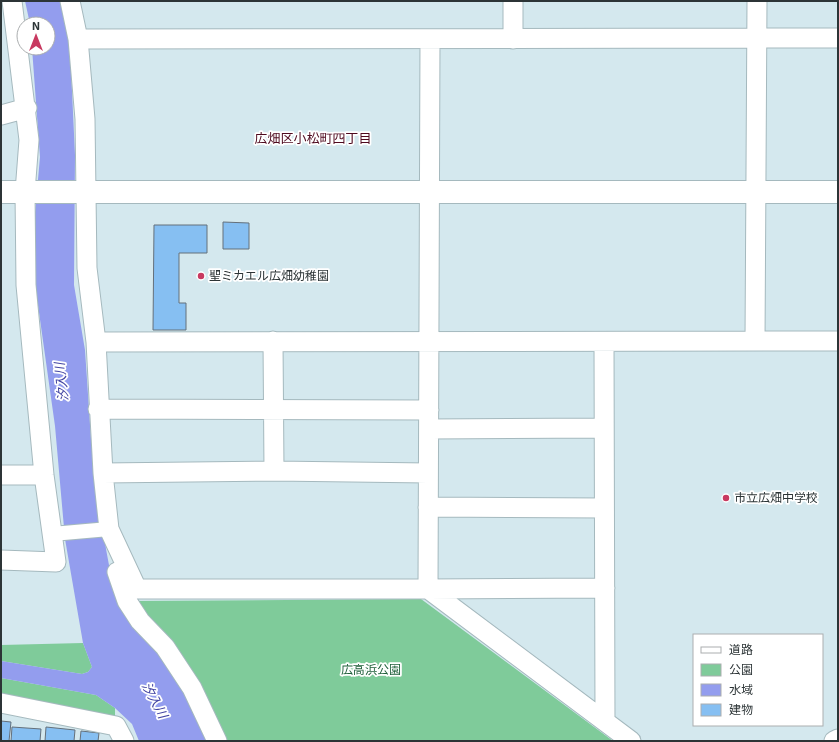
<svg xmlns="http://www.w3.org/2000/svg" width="839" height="742" viewBox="0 0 839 742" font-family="'Exo 2','Noto Sans JP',sans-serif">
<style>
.green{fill:#7fcb9a}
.water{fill:#939dee}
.building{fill:#86bff2;stroke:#64707b}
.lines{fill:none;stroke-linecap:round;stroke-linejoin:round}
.pedestrian-casing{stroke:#a5b9be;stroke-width:16}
.minor-casing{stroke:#a5b9be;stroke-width:21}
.tertiary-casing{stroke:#a5b9be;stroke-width:24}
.pedestrian{stroke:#fff;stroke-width:14}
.minor{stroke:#fff;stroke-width:19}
.tertiary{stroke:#fff;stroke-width:22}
.poi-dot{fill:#c83960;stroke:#fff;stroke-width:1.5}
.labels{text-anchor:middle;stroke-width:3.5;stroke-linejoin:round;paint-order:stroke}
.poi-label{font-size:12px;fill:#2c3436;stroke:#fff;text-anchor:start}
.park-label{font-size:12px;fill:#21613c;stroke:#fff}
.neighbourhood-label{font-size:13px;fill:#4e091e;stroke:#fff}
.water-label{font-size:13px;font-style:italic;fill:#4143a1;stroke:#fff}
</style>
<rect width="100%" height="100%" fill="#d4e8ee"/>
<path class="green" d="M421,599l192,142h-391l-92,-140z
M83,643l9,24 -4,5 -6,2 -81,-13v-16z
M1,678l95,17 19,13v8l-33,-4 -81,-17z"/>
<path class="water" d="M25,1h35l10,48 5,106 -1,130 11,65 6,89 15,110 8,43 25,36 44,57 28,56h-72l-7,-17 -17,-16 -19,-13 -95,-17v-17l81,13 6,-2 4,-5 -9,-24 -18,-104 -10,-113 -21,-149v-53l6,-67 -8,-109h16v-24h-18z"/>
<path class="building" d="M223,222l26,1v26h-26z
M154,225h53v28h-28v50h7v27h-33z
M1,721l10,1 -2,19h-8z
M12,727l29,2 -1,12h-29z
M46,727l29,3 -1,11h-29z
M81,731l18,2 -1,8h-18z"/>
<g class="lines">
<defs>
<path id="pedestrian" d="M52,534l57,-5"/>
<path id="minor" d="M70,1l8,38 7,80 2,149 9,74 7,131 6,56 28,60h291l203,152
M78,39l760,-1
M430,39l-2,550 177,-1
M513,39v-38
M1,115l26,-7
M273,341l1,130
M755,341l2,-340
M96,342l742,-1
M604,342l1,379
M98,409l331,1
M429,429l175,-1
M103,473l171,-2 154,2
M1,475h43
M428,507l176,1
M1,560l55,2 -12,-87 -18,-190 -1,-93 4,-52 -17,-139
M117,572l10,29 13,20 25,26 27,41 25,53
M1,703l115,23 8,15
M834,741l4,-2"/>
<path id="tertiary" d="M1,192h837"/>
</defs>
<use href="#pedestrian" class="pedestrian-casing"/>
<use href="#minor" class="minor-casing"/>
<use href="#tertiary" class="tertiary-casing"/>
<use href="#pedestrian" class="pedestrian"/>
<use href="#minor" class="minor"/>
<use href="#tertiary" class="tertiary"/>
</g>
<g class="poi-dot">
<circle cx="201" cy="276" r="4"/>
<circle cx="726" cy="498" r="4"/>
</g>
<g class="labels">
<g class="poi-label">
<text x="209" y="280">聖ミカエル広畑幼稚園</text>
<text x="734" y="502">市立広畑中学校</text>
</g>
<g class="park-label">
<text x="371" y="674">広高浜公園</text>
</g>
<g class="neighbourhood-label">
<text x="313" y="143">広畑区小松町四丁目</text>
</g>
<g class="water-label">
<text transform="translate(61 382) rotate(-96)" y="5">汐入川</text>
<text transform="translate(155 700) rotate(62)" y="5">汐入川</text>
</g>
</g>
<rect width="839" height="742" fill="none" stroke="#2c3436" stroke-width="4"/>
<rect x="693" y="634" width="130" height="92" fill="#ffffff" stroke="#abaeaf"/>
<rect x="701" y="647" width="20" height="6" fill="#ffffff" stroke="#abaeaf"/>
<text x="729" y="654" font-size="12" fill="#2c3436">道路</text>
<rect x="701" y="664" width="20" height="12" fill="#7fcb9a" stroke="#abaeaf"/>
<text x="729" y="674" font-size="12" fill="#2c3436">公園</text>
<rect x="701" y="684" width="20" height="12" fill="#939dee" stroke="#abaeaf"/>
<text x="729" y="694" font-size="12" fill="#2c3436">水域</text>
<rect x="701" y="704" width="20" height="12" fill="#86bff2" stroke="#abaeaf"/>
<text x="729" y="714" font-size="12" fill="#2c3436">建物</text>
<g transform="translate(36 36)"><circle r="19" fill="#ffffff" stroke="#abaeaf"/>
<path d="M0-3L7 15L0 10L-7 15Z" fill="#c83960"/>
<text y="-6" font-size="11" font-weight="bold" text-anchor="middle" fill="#2c3436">N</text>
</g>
</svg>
